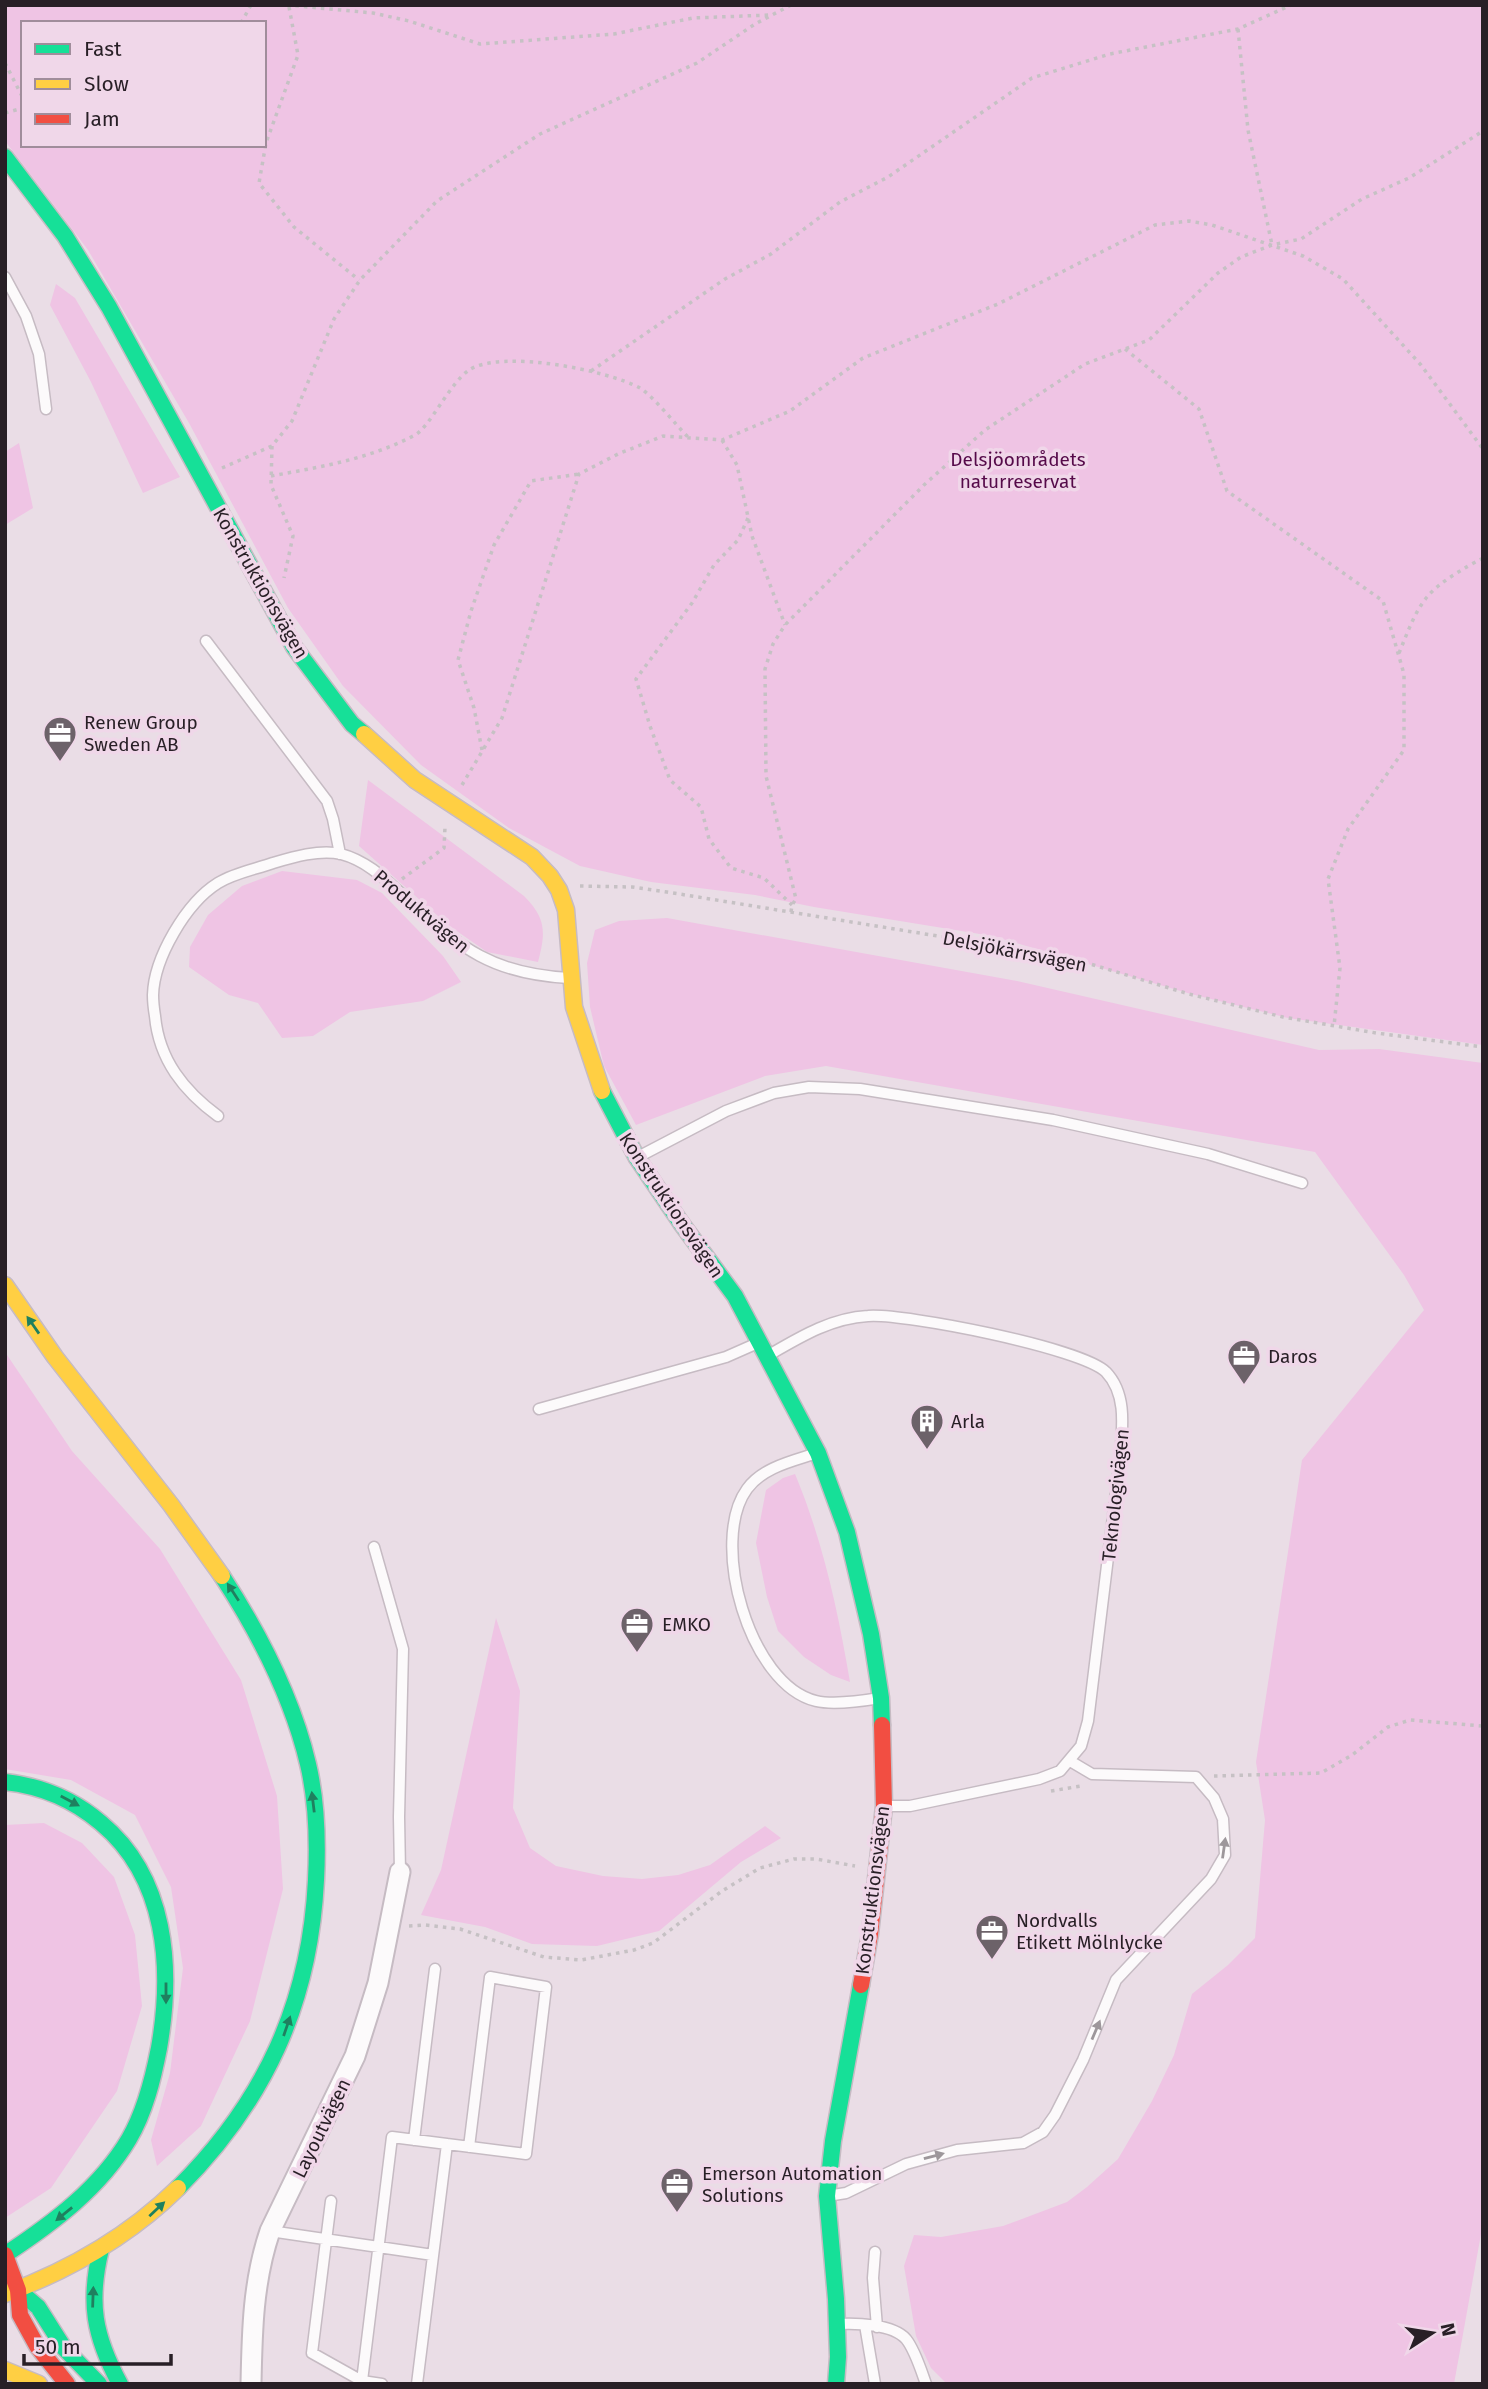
<svg xmlns="http://www.w3.org/2000/svg" width="1488" height="2389" viewBox="0 0 1488 2389" font-family="'Fira Sans',sans-serif">
<style>
.green{fill:#efc4e4;fill-rule:evenodd}
.lines{fill:none;stroke-linecap:round;stroke-linejoin:round}
.lane-casing{stroke:#c6bbc3;stroke-width:13}
.street-casing{stroke:#c6bbc3;stroke-width:23}
.fast-casing{stroke:#c6bbc3;stroke-width:19}
.slow-casing{stroke:#c6bbc3;stroke-width:19}
.jam-casing{stroke:#c6bbc3;stroke-width:19}
.path{stroke:#c6c1c4;stroke-width:3.5;stroke-dasharray:3.5 5;stroke-linecap:butt}
.lane{stroke:#fcfafb;stroke-width:10}
.street{stroke:#fcfafb;stroke-width:19}
.fast{stroke:#16e098;stroke-width:16}
.slow{stroke:#ffcf43;stroke-width:16}
.jam{stroke:#f24e42;stroke-width:16}
.oneway{fill:#1f805f}
.oneway2{fill:#9d979b}
.labels{text-anchor:middle;stroke-width:7;stroke-linejoin:round;paint-order:stroke}
.park-label{font-size:19px;fill:#550a49;stroke:#f0d7e9}
.street-label{font-size:19px;fill:#281f26;stroke:#f0d7e9}
.poi-label{font-size:19px;fill:#281f26;stroke:#f0d7e9;text-anchor:start}
</style>
<rect width="100%" height="100%" fill="#eadde6"/>
<path class="green" d="M5,5h1478v1040l-195,-27 -97,-24 -199,-58 -178,-29 -59,-12 -104,-13 -71,-16 -71,-38 -88,-63 -78,-79 -55,-78 -99,-185 -101,-173 -83,-109zM23,23h241v122h-241z
M56,284l19,14 105,179 -37,16 -52,-111 -41,-77z
M19,443l14,65 -28,17v-73z
M368,780l156,116c22,22 22,36 14,66l-51,-10 -39,-27 -89,-79z
M282,871l75,9 25,13 61,63 18,26 -38,19 -73,11 -37,24 -31,2 -24,-35 -29,-8 -40,-28 1,-20 18,-32 34,-29z
M667,918l350,63 302,69 60,-1 104,14v1160l-29,161h-507l-16,-16 -15,-32 -12,-70 10,-31 27,2 62,-11 64,-24 20,-15 31,-28 34,-58 22,-46 18,-61 36,-29 27,-27 10,-118 -9,-58 46,-302 122,-150 -20,-35 -89,-123 -489,-86 -61,10 -129,49 -32,-59 -14,-59 -3,-44 8,-33 24,-9z
M5,1352l67,99 88,98 81,131 36,116 6,93 -33,132 -49,105 -44,40 -6,-26 19,-67 13,-105 -12,-81 -36,-72 -64,-35 -66,-11z
M795,1474c28,67 43,137 55,208l-19,-7 -27,-18 -26,-26 -11,-34 -11,-54 10,-53 17,-12z
M496,1618l24,73 -7,117 17,40 26,18 47,10 39,3 36,-4 32,-10 55,-39 16,12 -40,24 -82,69 -62,15 -65,-2 -47,-17 -64,-12 20,-45z
M44,1823l38,20 32,34 21,58 7,71 -25,85 -66,97 -46,30v-393z"/>
<g class="lines">
<defs>
<path id="lane" d="M5,277l21,39 13,38 7,55
M206,641l121,160 6,18 7,35
M218,1116c-34,-25 -59,-56 -63,-100 -1,-6 -2,-14 -2,-21 1,-37 33,-92 65,-112 16,-10 38,-14 55,-20 20,-6 47,-14 68,-9 27,7 46,27 66,45 54,50 86,75 162,79
M638,1157l88,-46 48,-18 35,-6 51,2 193,31 155,34 94,29
M769,1355c31,-18 62,-37 99,-39 36,-3 214,32 238,56 22,23 16,58 14,87l-32,262 -7,25 -21,25 -21,8 -129,27h-25
M539,1409l187,-52 34,-15
M817,1453c-24,8 -54,14 -70,36 -38,52 2,196 69,212 17,4 46,0 64,-3
M374,1547l29,102 -4,168 1,55
M414,2140l21,-171
M827,2196l19,-3 60,-29 51,-14 66,-7 20,-11 12,-17 28,-55 33,-80 95,-101 14,-24 -2,-36 -9,-21 -18,-21 -104,-3 -22,-13
M331,2201l-19,152 50,28 20,3
M270,2231l163,24
M875,2252l-2,26 4,49
M838,2324c18,-1 55,0 68,15 9,11 15,31 20,45
M865,2325l10,59
M362,2381l30,-244 134,17 20,-167 -56,-10 -21,170
M417,2384l30,-240"/>
<path id="street" d="M251,2384c1,-53 2,-103 19,-153l85,-175 23,-73 22,-111"/>
<path id="fast" d="M5,157l60,79 44,71 185,340 58,77 12,10
M602,1091l35,67 44,65 54,73 83,157 29,79 24,102 10,64 1,27
M5,1782c37,4 68,17 96,41 66,55 72,145 58,225 -6,31 -14,64 -30,91 -29,49 -76,84 -123,115
M178,2188c87,-87 132,-185 138,-308 2,-39 1,-78 -8,-116 -16,-68 -49,-131 -86,-188
M101,2249c-13,53 -7,87 19,135
M18,2290l20,17 26,41 35,36
M836,2384l2,-27 -2,-58 -9,-103 6,-55 28,-156"/>
<path id="slow" d="M364,734l51,46 117,77 18,19 9,14 7,20 8,97 28,84
M5,1285l50,72 116,148 51,71
M5,2294c65,-24 123,-57 173,-106
M5,2370l34,14"/>
<path id="jam" d="M861,1985l9,-51 14,-128 -2,-81
M5,2255l13,35 2,25 17,31 30,38"/>
</defs>
<use href="#lane" class="lane-casing"/>
<use href="#street" class="street-casing"/>
<use href="#fast" class="fast-casing"/>
<use href="#slow" class="slow-casing"/>
<use href="#jam" class="jam-casing"/>
<path class="path" d="M287,5l86,8 36,8 71,23 134,-10 79,-16 77,-3
M289,7l9,48 -32,88 -7,40 35,44 65,53
M241,23l10,-18
M1238,29l10,101 24,115
M5,63l18,35
M5,113l18,-5
M1125,349l74,60 28,82 156,110 21,73v76l-56,79 -20,50 12,89 -6,58
M591,371l134,-92 46,-25 69,-52 48,-25 144,-99 78,-24 128,-25 53,-24
M722,440l15,25 15,71 33,89
M272,446l-1,39 22,51 -9,42
M222,468l50,-22 20,-25 42,-102 26,-39 77,-79 103,-67 157,-71 58,-39 36,-19
M271,476c49,-9 99,-17 144,-41 14,-7 35,-52 54,-65 32,-21 138,0 171,18 13,8 36,37 48,49
M748,518l-10,22 -24,25 -22,38 -56,76 14,47 20,54 31,27 8,32 22,29 33,10 28,27
M1399,653c8,-19 15,-40 28,-56 12,-15 39,-30 56,-39
M482,750l-8,-42 -16,-48 13,-49 23,-66 37,-64 48,-7
M462,785l40,-67 77,-244 39,-20 45,-18 59,4 68,-29 73,-53 135,-54 157,-79 34,-4 23,4 91,31 40,23 78,86 62,84
M402,879l42,-31 1,-21
M580,886l52,1 35,5 326,53 94,18 102,31 94,23 93,16 107,14
M791,912l1,-7 4,-6 -30,-123 -1,-107 8,-25 12,-19 139,-140 61,-55 100,-66 64,-24 69,-67 23,-16 31,-12 29,-6 61,-40 47,-21 74,-47
M1214,1776l107,-3 31,-18 36,-28 22,-7 73,6
M1051,1791l30,-5
M409,1926l16,-1 35,4 84,28 37,3 53,-10 19,-7 69,-52 38,-23 34,-9h22l39,7"/>
<use href="#lane" class="lane"/>
<use href="#street" class="street"/>
<use href="#fast" class="fast"/>
<use href="#slow" class="slow"/>
<use href="#jam" class="jam"/>
</g>
<defs><path id="oneway-solid" d="M-6-.8H1V-3.2L6.5 0L1 3.2V.8H-6Z" transform="scale(1.75)"/></defs>
<g class="oneway">
<use href="#oneway-solid" transform="translate(33 1325) rotate(-125)"/>
<use href="#oneway-solid" transform="translate(233 1592) rotate(-123)"/>
<use href="#oneway-solid" transform="translate(70 1801) rotate(28)"/>
<use href="#oneway-solid" transform="translate(313 1802) rotate(-97)"/>
<use href="#oneway-solid" transform="translate(166 1993) rotate(90)"/>
<use href="#oneway-solid" transform="translate(287 2026) rotate(-71)"/>
<use href="#oneway-solid" transform="translate(157 2209) rotate(-43)"/>
<use href="#oneway-solid" transform="translate(64 2214) rotate(141)"/>
<use href="#oneway-solid" transform="translate(93 2297) rotate(-88)"/>
</g>
<g class="oneway2">
<use href="#oneway-solid" transform="translate(1224 1848) rotate(-82)"/>
<use href="#oneway-solid" transform="translate(1096 2030) rotate(-67)"/>
<use href="#oneway-solid" transform="translate(934 2156) rotate(-15)"/>
</g>
<defs>
<symbol id="office-pin" viewBox="-11 -11 22 30"><path d="M0 17L-7.5 6A9.5 9.5 0 1 1 7.5 6Z" fill="#6c6269" stroke="#f0d7e9"/><path d="M-6-3h4V-5.5h4V-3h4V5H-6ZM-1-4.5V-3h2v-1.5ZM-6 0V1H6V0Z" fill="#fff"/></symbol>
<symbol id="building-pin" viewBox="-11 -11 22 30"><path d="M0 17L-7.5 6A9.5 9.5 0 1 1 7.5 6Z" fill="#6c6269" stroke="#f0d7e9"/><path d="M-4-6H4V6H1V3H-1V6H-4ZM-2.5-4.3h1.7v1.8h-1.7ZM.8-4.3h1.7v1.8H.8ZM-2.5-1h1.7V.8h-1.7ZM.8-1h1.7V.8H.8Z" fill="#fff"/></symbol>
</defs>
<g fill-rule="evenodd">
<use href="#office-pin" x="41" y="714" width="38" height="52"/>
<use href="#office-pin" x="1225" y="1337" width="38" height="52"/>
<use href="#building-pin" x="908" y="1402" width="38" height="52"/>
<use href="#office-pin" x="618" y="1605" width="38" height="52"/>
<use href="#office-pin" x="973" y="1912" width="38" height="52"/>
<use href="#office-pin" x="658" y="2165" width="38" height="52"/>
</g>
<g class="labels">
<g class="park-label">
<text x="1018" y="466">Delsjöområdets<tspan x="1018" dy="22">naturreservat</tspan></text>
</g>
<g class="street-label">
<text transform="translate(261 583) rotate(60)" y="7">Konstruktionsvägen</text>
<text transform="translate(422 911) rotate(40)" y="7">Produktvägen</text>
<text transform="translate(1015 951) rotate(11)" y="7">Delsjökärrsvägen</text>
<text transform="translate(672 1205) rotate(56)" y="7">Konstruktionsvägen</text>
<text transform="translate(1115 1495) rotate(-84)" y="7">Teknologivägen</text>
<text transform="translate(872 1890) rotate(-83)" y="7">Konstruktionsvägen</text>
<text transform="translate(321 2128) rotate(-64)" y="7">Layoutvägen</text>
</g>
<g class="poi-label">
<text x="84" y="729">Renew Group<tspan x="84" dy="22">Sweden AB</tspan></text>
<text x="1268" y="1363">Daros</text>
<text x="951" y="1428">Arla</text>
<text x="662" y="1631">EMKO</text>
<text x="1016" y="1927">Nordvalls<tspan x="1016" dy="22">Etikett Mölnlycke</tspan></text>
<text x="702" y="2180">Emerson Automation<tspan x="702" dy="22">Solutions</tspan></text>
</g>
</g>
<rect width="1488" height="2389" fill="none" stroke="#281f26" stroke-width="14"/>
<rect x="21" y="21" width="245" height="126" fill="#f0d7e9" stroke="#a08d9b" stroke-width="2"/>
<rect x="35" y="44" width="35" height="10" fill="#16e098" stroke="#a08d9b" stroke-width="2"/>
<text x="84" y="56" font-size="21" fill="#281f26">Fast</text>
<rect x="35" y="79" width="35" height="10" fill="#ffcf43" stroke="#a08d9b" stroke-width="2"/>
<text x="84" y="91" font-size="21" fill="#281f26">Slow</text>
<rect x="35" y="114" width="35" height="10" fill="#f24e42" stroke="#a08d9b" stroke-width="2"/>
<text x="84" y="126" font-size="21" fill="#281f26">Jam</text>
<g transform="translate(1432 2333) rotate(78)" stroke="#f0d7e9" stroke-width="5" paint-order="stroke">
<path d="M0-5L12 26L0 18L-12 26Z" fill="#281f26"/>
<text y="-10" font-size="19" font-weight="bold" text-anchor="middle" fill="#281f26">N</text>
</g>
<path d="M24 2354v10h147v-10" fill="none" stroke="#281f26" stroke-width="3.5"/>
<text x="35" y="2354" font-size="21" fill="#281f26" stroke="#f0d7e9" stroke-width="5" paint-order="stroke">50 m</text>
</svg>
